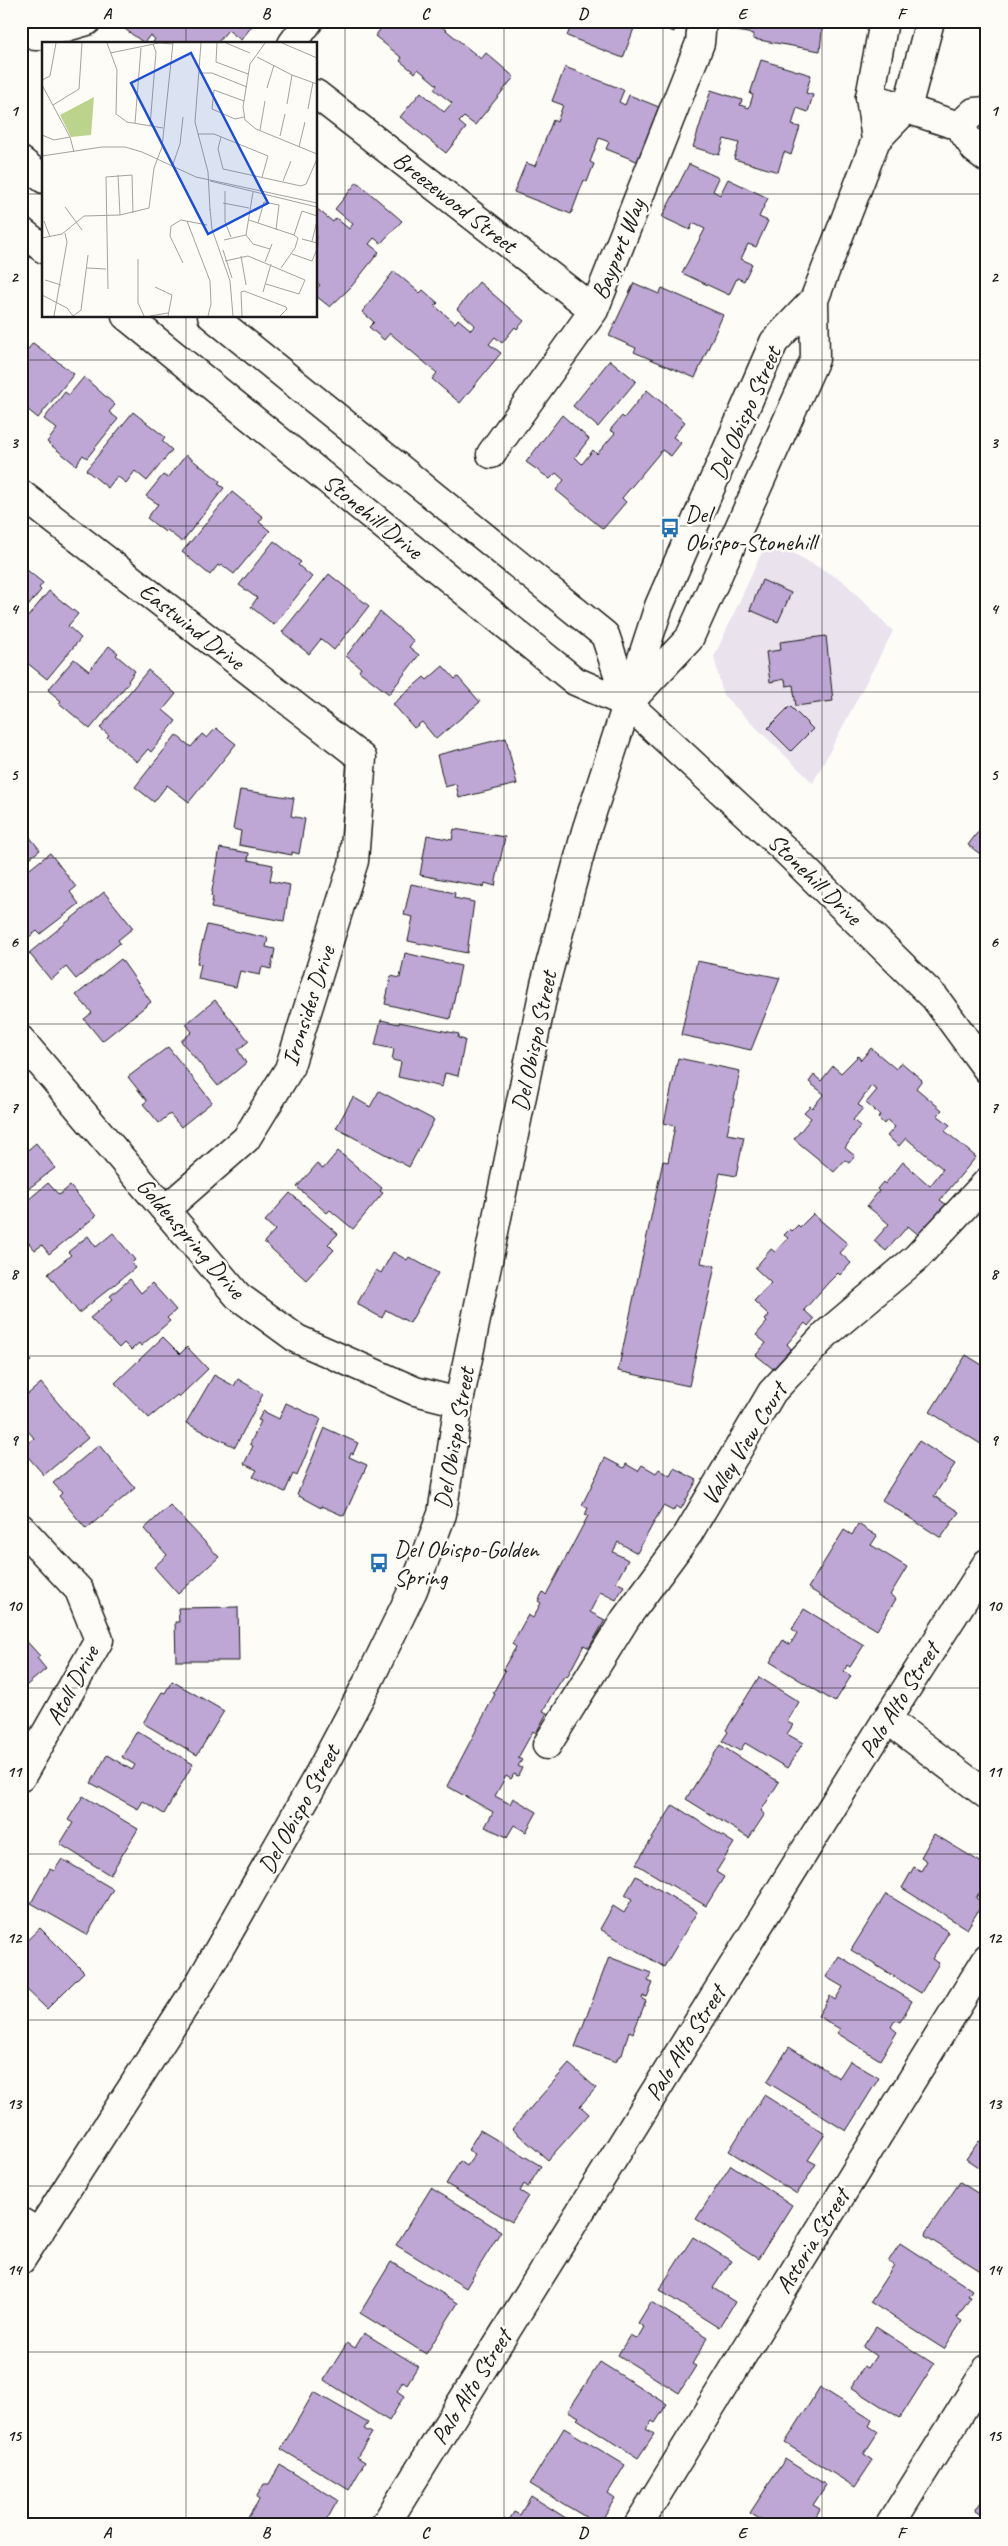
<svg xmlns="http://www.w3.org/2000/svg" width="1008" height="2546" viewBox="0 0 1008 2546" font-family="Caveat,sans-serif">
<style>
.built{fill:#eae2ed}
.building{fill:#bea7d5;stroke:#1c1c1c}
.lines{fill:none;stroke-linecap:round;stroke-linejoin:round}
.street-casing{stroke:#1c1c1c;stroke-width:31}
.secondary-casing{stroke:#1c1c1c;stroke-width:31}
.primary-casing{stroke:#1c1c1c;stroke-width:31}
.street{stroke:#fdfcf7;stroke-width:28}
.secondary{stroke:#fdfcf7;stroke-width:28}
.primary{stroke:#fdfcf7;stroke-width:28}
.grid{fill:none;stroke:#1c1c1c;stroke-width:1;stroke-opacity:0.55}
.labels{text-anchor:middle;stroke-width:5;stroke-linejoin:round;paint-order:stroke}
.street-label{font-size:24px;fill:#1c1c1c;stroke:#fdfcf7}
.poi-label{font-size:24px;fill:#1c1c1c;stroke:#fdfcf7;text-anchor:start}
.inset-road{fill:none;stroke:#a3a29f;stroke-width:1}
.view{fill:#1d4ed8;fill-opacity:0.15;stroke:#1d4ed8;stroke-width:2.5}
.inset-edge{fill:none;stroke:#1c1c1c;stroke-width:2.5}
.neatline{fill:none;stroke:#1c1c1c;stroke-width:2}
.grid-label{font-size:16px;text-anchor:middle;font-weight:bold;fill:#1c1c1c}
</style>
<rect width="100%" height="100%" fill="#fdfcf7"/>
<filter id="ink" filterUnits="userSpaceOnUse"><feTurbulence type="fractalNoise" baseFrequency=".02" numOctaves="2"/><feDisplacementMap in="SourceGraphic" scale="10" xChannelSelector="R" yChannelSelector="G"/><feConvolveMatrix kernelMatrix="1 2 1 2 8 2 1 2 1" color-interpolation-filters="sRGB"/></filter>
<g filter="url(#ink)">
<path class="built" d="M768,539l75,42 50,50 -80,152 -90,-88 -9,-38z"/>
<path class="building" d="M120,21h136l-15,19 -13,-10 -10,12 1,2h-67l3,-5 -5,-4 -6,8 -26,-19z
M387,21h48l46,38 5,-6 28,24 -39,48 -11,-8 -5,5 7,6 -20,25 -46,-36 21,-25 23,20 8,-9 -18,-14 3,-4 -19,-16 -3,4 -15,-12 2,-3 -27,-22z
M573,21h62l1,2 -13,35 -56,-22z
M646,21h32l-4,11z
M727,21h96l-3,30 -67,-12v-5l-27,-5z
M761,60l50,15 -5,18 7,2 -5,17 -11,-4 -5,17 8,2 -9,28 -7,-3 -6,20 -44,-13 5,-16 -15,-4 -5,16 -26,-8 18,-57 31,10 -2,5 9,3 4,-13 -3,-1z
M565,67l59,23 -5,12 6,3 4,-10 30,12 -20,55 -33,-13 3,-7 -10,-4 -9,24 4,2 -7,18 -3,-2 -13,34 -57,-22 12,-29 9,3 18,-46 4,2 6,-17 -11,-4z
M689,164l30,14 -6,13 7,4 8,-16 40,19 -9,19 9,4 -12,26 -8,-3 -7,15 11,5 -8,17 -7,-3 -8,17 -47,-22 23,-44 -12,-6 -3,7 -28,-13z
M357,182l45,39 -21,22 -7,-5 -5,6 10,8 -28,35 -21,20 -14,-11v-7l4,-4 -4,-3v-74l17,14 3,-4 13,11 4,-5 -18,-15z
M394,271l26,22 3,-3 15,13 -3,3 20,17 3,-4 13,11 4,-5 -18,-16 22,-27 45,39 -7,8 -2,-2 -13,16 -7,-6 -6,7 12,9 -41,50 -28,-24 5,-6 -47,-40 -6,7 -15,-13 5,-5 -12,-10z
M634,283l25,11 3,-6 61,27 -28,63 -61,-26 2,-4 -27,-12z
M33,343l41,31 -36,44 -17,-14v-52l4,1z
M610,360l26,21 -38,46 -25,-21z
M84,377l31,28 -6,7 9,7 -31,39 -4,-3 -7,10 -29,-23 10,-13 -13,-10 21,-27 4,3z
M647,390l38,32 -12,15 8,6 -10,13 -9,-6 -40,48 4,4 -23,27 -47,-39 8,-10 -8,-7 -6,6 -24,-17 36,-47 27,24 -14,18 7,7 11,-14 4,4 18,-21 -5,-3 12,-14 2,2z
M133,412l32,25 -3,4 10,9 -25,31 -12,-10 -9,12 -9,-7 -9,12 -22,-18z
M186,455l34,26 -2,3 6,4 -42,54 -15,-12 -2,2 -18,-14 11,-14 -12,-8 17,-21 5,3z
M232,492l31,25 -4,5 11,9 -36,43 -12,-9 -2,2 -2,-2 -8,10 -28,-23z
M274,541l27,21 -3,3 14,12 -38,48 -23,-18 6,-9 -18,-13z
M21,565l22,18 -4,5 2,2 -20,25z
M329,574l40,32 -35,44 -13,-11 -12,15 -27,-22z
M762,580l29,13 -13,29 -28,-12z
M49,591l29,23 -10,12 13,12 -34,41 -26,-21v-33z
M380,612l34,29 -5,6 10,8 -30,39 -30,-23 2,-3 -15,-12z
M826,636l7,65 -37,5 -3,-21 -7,1 -1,-7 -15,3 -4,-30 15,-2 -1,-8z
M109,646l9,7 -2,2 19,16 -7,10 1,1 -39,47 -31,-26 2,-2 -13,-11 26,-31 15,12z
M443,666l12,13 3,-2 22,25 -44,37 -14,-17 -8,6 -21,-24 31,-27 3,3z
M148,670l28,24 -13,16 13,11 -25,31 -3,-3 -11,13 -30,-25 2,-2 -9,-7z
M790,706l23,23 -22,22 -23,-23z
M216,728l20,16 -47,58 -22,-17 -13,17 -19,-15 41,-52 15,12 11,-13 5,4z
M506,738l11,46 -58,14 -3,-14 -11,3 -8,-32z
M240,790l54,8 -3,18 14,3 -6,35 -7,-2v3l-53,-10 2,-14 -8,-2z
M987,820v39l-19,-14z
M21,826l19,24 -19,15z
M454,829l51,8 -10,49 -10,-3 -1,4 -64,-12 7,-40 25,5z
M220,848l29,5 -1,7 25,5 -3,16 20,4 -6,36 -73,-13 2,-11 -2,-1z
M50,853l26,34 -6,5 9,12 -39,30 -3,-3 -12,9 -4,-5v-59z
M411,884l44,9 -1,5 20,4 -7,51 -59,-12 5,-24 -9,-2z
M104,892l29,36 -15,12 2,3 -44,36 -10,-12 -15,13 -22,-27z
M207,925l61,13 -2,9 9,2 -4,20 -9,-2 -2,8 -20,-4 -4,16 -38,-8 3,-15 -4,-1z
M405,953l56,13 -11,53 -65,-15 6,-28 9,2z
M121,959l30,43 -49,39 -18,-22 8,-6 -16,-18z
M697,961l83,17 -29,72 -70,-15z
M215,1000l34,41 -11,9 8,13 -28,23 -37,-45 11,-9 -6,-8z
M381,1020l18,4v-2l60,12 -1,4 7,2 -7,36 -13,-3 -3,14 -44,-10 3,-15 -9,-2 2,-11 -19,-4z
M168,1047l44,55 -31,25 -11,-13 -11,9 -16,-19 4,-3 -19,-24z
M871,1048l25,21 5,-7 21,18 -6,8 26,22 -5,5 13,10 -5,6 31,26 -36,43 7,5 -27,31 -12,-10 -22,25 -12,-10 15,-17 -22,-18 12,-15 -2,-2 6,-7 2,2 18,-22 27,24 13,-17 -37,-31 -7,8 -12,-10 8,-9 -8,-7 -3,4 -6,-6 2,-3 -14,-12 11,-13 -6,-4 -13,19 5,3 -10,12 7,6 -15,22 10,8 -6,7 -4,-3 -11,12 -40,-33 17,-21 -7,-6 6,-6 2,2 12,-14 -15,-12 5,-7 7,6 12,-15 8,7 17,-17 3,4z
M678,1058l62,13 -13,63 17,3 -8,39 -16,-3 -19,90 14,3 -26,120 -71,-15 45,-210 5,1 7,-36 -11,-3z
M379,1091l55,29 -25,47 -73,-39 17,-31 17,10z
M36,1143l19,25 -32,25 -2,-1v-40l2,2z
M338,1151l44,37 -2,3 3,2 -30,36 -23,-19 -3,3 -30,-26 20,-23 6,5z
M48,1183l11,12 11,-9 26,30 -47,38 -7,-9 -7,5 -14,-16v-28z
M290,1193l48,41 -10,10 6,6 -28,30 -42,-38 11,-12 -10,-9z
M813,1214l35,30 -8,9 11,10 -11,12 -2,-2 -10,10 -24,27 10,9 -6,7 -3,-3 -18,21 4,5 -18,20 -17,-14 10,-12 -10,-8 11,-13 -2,-2 4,-5 -15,-14 17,-18 -16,-15 16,-19 4,3 13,-14 -4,-3 6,-6 2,2 6,-6 2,2z
M113,1233l22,27 -4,3 4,5 -56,45 -31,-39 23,-19 -3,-3 20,-16 8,11z
M393,1252l14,8 2,-3 29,16 -28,50 -24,-13 -4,8 -25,-14 19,-34 5,3z
M130,1279l11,14 11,-10 24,27 -9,8 3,3 -29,25 -2,-3 -8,7 -7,-7 -5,5 -29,-30 23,-19 -3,-3z
M163,1337l17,17 7,-7 21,22 -29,28 -2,-2 -28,23 -34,-35z
M21,1350l10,11 -10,8z
M966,1355l21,13v80l-57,-36z
M214,1375l20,11 4,-7 25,15 -28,53 -49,-24z
M41,1383l47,55 -44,37 -23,-26 13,-11 -13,-15v-23z
M286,1403l35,16 -24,57 -4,-2 -8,18 -32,-15 4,-7 -13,-6 9,-18 -3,-2 11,-23 -3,-1 5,-9 16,8z
M325,1428l33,15 -5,11 -2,-1 -2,4 18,8 -23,51 -23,-10v2l-24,-13z
M919,1441l36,23 -21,32 25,16 -18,26 -59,-38z
M99,1445l36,43 -49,41 -27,-33 3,-3 -9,-10z
M605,1458l19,10 2,-4 12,7 4,-6 14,8 3,-4 11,7 4,-8 23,12 -16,29 -5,-3 -3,5 -10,-5 -26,47 -19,-11 -5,10 15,8 -12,22 8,4 -8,14 -16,-8 -10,20 15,8 -16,28 -5,-3 -17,32 -2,-2 -14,21 -8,15 4,2 -11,20 -3,-2 -15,27 4,2 -4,6 4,2 -4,8 -4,-2 -3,5 -5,-3 -11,20 15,8 3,-6 24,14 -11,20 -12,-7 -7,12 -22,-10 8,-15 -46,-26 48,-92 -2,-1 12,-22 -2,-2 13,-22 -4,-3 16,-29 5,3 8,-15 -3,-2 5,-9 3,3 42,-79 -3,-1 3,-7 -6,-3z
M170,1505l49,52 -41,37 -24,-27 13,-12 -23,-26z
M858,1524l19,12 -6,9 36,22 -17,28 6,4 -19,31 -69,-42 36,-58 8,5z
M238,1607l1,54h-63l-1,-39h4l-1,-14z
M804,1609l60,36 -14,22 -3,-2 -3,6 7,5 -16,26 -65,-40 13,-22 7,5 7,-12 -5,-4z
M21,1635l19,21 -3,2 9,11 -25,21z
M759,1677l40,25 -12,20 6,3 -6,9 16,9 -16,25 -42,-25 -5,8 -18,-10 6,-9 -2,-2z
M172,1681l52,30 -27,44 -54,-32 19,-31 3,1z
M137,1731l56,33 -29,50 -21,-13 -5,8 -47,-26 16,-28 25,15 3,-5 -13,-8z
M720,1745l59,37 -18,29 4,3 -16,24 -63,-39z
M83,1796l55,33 -28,46 -50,-31 13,-21 -5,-3z
M673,1805l61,38 -18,29 8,5 -18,29 -70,-42z
M934,1834l53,32v23l-4,6 -4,-2 -3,5 7,5 -16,26 -65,-41 12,-21 7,4 6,-10 -6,-4z
M62,1859l51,30 -26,46 -56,-32 19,-34 4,2z
M636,1876l61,36 -33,55 -64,-38 13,-23 11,7 8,-14 -7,-4z
M886,1894l63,38 -17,27 7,4 -18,30 -70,-43z
M40,1928l44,44 -37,37 -26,-25v-38z
M839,1956l73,45 -12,21 -5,-2 -4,7 6,5 -17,28 -43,-27 3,-4 -22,-13 12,-20 5,4 8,-13 -17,-10z
M609,1957l42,16 -3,8 5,2 -6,14 -4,-1 -1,3 4,2 -13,32 -4,-2 -7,24 -4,2 -2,5 -41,-15z
M789,2047l50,31 11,-17 29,17 -33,53 -79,-49z
M569,2064l27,24 -16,18 9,8 -41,46 -36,-31z
M764,2095l61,39 -17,26 8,4 -19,30 -68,-43z
M480,2130l61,36 -13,21 -4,-3 -4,7 8,5 -16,26 -66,-38 14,-23 7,5 8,-12 -7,-4z
M987,2139v34l-21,-14 13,-18 4,3z
M731,2165l61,40 -34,54 -62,-40z
M960,2182l27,17v76l-62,-39 1,-4z
M431,2188l70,43 -35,57 -70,-43z
M693,2237l38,24 -18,27 22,14 -16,26 -60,-38z
M900,2243l72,47 -4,6 3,1 -14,21 5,3 -18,28 -74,-47 24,-37 -6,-3z
M391,2262l67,41 -32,51 -66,-41z
M651,2302l57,35 -16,27 4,2 -17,27 -61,-38 12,-20 7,4 7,-12 -6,-4z
M876,2327l58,37 -34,54 -49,-31 13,-21 4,2 8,-12 -13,-9z
M364,2333l54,33 -11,18 -4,-3 -6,10 7,5 -15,25 -65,-41 23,-37 8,5z
M600,2362l67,42 -12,19 -3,-2 -6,8 8,5 -16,24 -61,-39 2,-2 -11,-6z
M820,2387l52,33 -3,6 9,6 -14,22 9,6 -18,27 -70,-44z
M314,2392l54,31 -4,6 8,4 -15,24 8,5 -16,28 -68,-41z
M564,2428l61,37 -17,28 7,5 -16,27 -69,-41z
M785,2459l41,26 -13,20 7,4 -5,9 10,7h-56l-19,-12z
M280,2465l58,35 -13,23 3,2h-71l-10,-6 12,-19 -2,-4 7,-12h5z
M987,2493v32h-10l7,-8 -9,-6z
M531,2496l46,29h-76l4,-6 3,3 6,-10 6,3z"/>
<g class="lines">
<defs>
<path id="street" d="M21,26l14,10 52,-15
M292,44l17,-23
M316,94l278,216
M870,97l89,29 16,23 12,9
M959,126l15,-14 13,-1
M491,454l103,-144 106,-267 2,-22
M21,494l341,264 -8,103 -65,208 -43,70 -81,71
M21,1040l217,256 59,43 118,52 44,11
M21,1528l58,62 20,50 -78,137
M887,1719l100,76
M547,1745l79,-127 62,-84 84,-142 54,-58 90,-76 71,-76
M21,2222l18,11
M385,2525l502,-806 100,-156
M638,2525l349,-567
M890,2525l97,-156"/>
<path id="secondary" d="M21,161l23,18
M21,231l23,18
M126,316l449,365 53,23 154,143 153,151 52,71
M212,316l393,319 23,69"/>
<path id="primary" d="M876,140l-6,-43 14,-76
M634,697l55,-58 126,-280 -1,-59 62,-160 31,-32 23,-87
M21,2260l181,-281 117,-205 51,-96 43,-88 29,-76 17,-112 86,-418 41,-153 73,-225 115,-264 40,-42"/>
</defs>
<use href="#street" class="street-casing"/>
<use href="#secondary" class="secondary-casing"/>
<use href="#primary" class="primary-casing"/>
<use href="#street" class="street"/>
<use href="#secondary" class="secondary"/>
<use href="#primary" class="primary"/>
</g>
</g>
<path class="grid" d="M186,21v23M345,21v2504M504,21v2504M663,21v2504M822,21v2504M21,194h23M316,194h671M186,316v2209M21,360h966M21,526h966M21,692h966M21,858h966M21,1024h966M21,1190h966M21,1356h966M21,1522h966M21,1688h966M21,1854h966M21,2020h966M21,2186h966M21,2352h966"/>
<defs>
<symbol id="bus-bare" viewBox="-9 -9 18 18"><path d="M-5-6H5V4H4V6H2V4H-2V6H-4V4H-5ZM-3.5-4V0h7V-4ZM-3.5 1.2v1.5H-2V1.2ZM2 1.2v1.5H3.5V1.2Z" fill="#1f6fb2" stroke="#fdfcf7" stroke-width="2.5" paint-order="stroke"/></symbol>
</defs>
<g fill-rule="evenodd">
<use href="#bus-bare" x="656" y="514" width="28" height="28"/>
<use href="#bus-bare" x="365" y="1549" width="28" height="28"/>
</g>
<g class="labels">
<g class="street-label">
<text transform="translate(455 202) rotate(38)" y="8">Breezewood Street</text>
<text transform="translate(618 249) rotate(-68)" y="8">Bayport Way</text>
<text transform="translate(745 413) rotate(-66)" y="8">Del Obispo Street</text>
<text transform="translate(373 516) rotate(39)" y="8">Stonehill Drive</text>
<text transform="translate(192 626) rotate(38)" y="8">Eastwind Drive</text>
<text transform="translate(815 879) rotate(44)" y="8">Stonehill Drive</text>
<text transform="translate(308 1006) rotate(-72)" y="8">Ironsides Drive</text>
<text transform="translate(534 1041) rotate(-78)" y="8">Del Obispo Street</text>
<text transform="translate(191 1238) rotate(49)" y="8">Goldenspring Drive</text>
<text transform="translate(454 1438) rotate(-80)" y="8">Del Obispo Street</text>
<text transform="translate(744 1444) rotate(-58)" y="8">Valley View Court</text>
<text transform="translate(72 1685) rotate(-62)" y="8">Atoll Drive</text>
<text transform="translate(899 1700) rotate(-58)" y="8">Palo Alto Street</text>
<text transform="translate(299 1809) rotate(-61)" y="8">Del Obispo Street</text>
<text transform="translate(685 2043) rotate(-58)" y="8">Palo Alto Street</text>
<text transform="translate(812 2241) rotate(-58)" y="8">Astoria Street</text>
<text transform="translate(471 2387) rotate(-58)" y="8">Palo Alto Street</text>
</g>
<g class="poi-label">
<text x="685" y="522">Del<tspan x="685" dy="28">Obispo-Stonehill</tspan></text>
<text x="394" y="1557">Del Obispo-Golden<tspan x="394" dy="28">Spring</tspan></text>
</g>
</g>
<g transform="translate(42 42)">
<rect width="275" height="275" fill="#fdfcf7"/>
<path d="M52,55l-3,38 -20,2 -11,-22z" fill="#bbd38a"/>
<path class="inset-road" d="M65,1l10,27 -1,44 11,8 36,6M159,1l-6,79 13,50 2,38M175,1l-1,19 32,12M184,1l24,10M223,1l-15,21 -7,43 2,13 11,9 61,25M240,1l35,15M68,11l49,-10 14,1M215,15l35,18 25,9M157,31h13l35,14M0,38l8,-4 6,-33M0,43l28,52 4,15M225,46l7,-23M202,59l-30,-11 -2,19 23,10 9,-2M245,62l5,-29M11,63l26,-16 3,-46M266,67l5,-27M93,81l6,-75M108,84l6,-74 -3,-8M218,88l5,-29M156,92h16l54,22 -6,21M0,93l12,5 16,-3M238,94l5,-22M179,95l-3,12 5,20 78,17 5,-2 11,-25M257,105l6,-25M0,114l60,-9h23l17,5 54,25 121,26M130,125l8,-23 3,-27M76,133l2,40M168,139l107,26M241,139l8,-20M183,149v31l6,15M181,161l26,5M23,165l17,23M168,167l2,20 18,52 3,35M207,178l45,15M2,179l6,16M145,179l23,60 1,23 -3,12M216,181l6,-21 15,3 -3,25M204,193l7,-43M204,193l7,9 17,5M252,193l8,-24 15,5M0,196l20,-4 22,-18 36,-1 29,-7 5,-40 8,-21 11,-104M260,197l15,4M182,198l22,-5M270,199l5,-20M181,208l9,28M250,212l20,7 5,-12M199,214l5,29M96,217v44l6,13M183,219l23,-5 57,24 -6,14 -33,-10M223,220l7,-18M141,221l-13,-27 1,-10 10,-6 26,5M45,226l19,1M239,226l14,-20 3,-10 -4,-3M3,238l16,5M113,245l17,8 -4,21M66,247l-2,-112 26,-2 1,38M221,250l8,-28M0,253l25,13 6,8M12,274l13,-74 -2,-9M31,274l8,-6 7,-55M108,274l18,-3M200,274l-1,-24 3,-1 42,16 1,2 -7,7"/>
<path class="view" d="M149,11l77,150 -60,31 -77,-151z"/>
<rect width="275" height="275" class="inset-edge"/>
</g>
<rect width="1008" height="2546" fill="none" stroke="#fdfcf7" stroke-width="55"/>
<rect x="28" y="28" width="952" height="2490" class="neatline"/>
<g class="grid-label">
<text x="107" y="19">A</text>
<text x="266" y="19">B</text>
<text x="425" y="19">C</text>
<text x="583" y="19">D</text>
<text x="742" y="19">E</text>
<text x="901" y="19">F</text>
<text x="14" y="116">1</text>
<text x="994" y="116">1</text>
<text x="14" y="282">2</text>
<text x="994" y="282">2</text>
<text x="14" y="448">3</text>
<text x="994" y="448">3</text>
<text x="14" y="614">4</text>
<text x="994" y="614">4</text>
<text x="14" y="780">5</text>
<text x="994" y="780">5</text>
<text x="14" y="947">6</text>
<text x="994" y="947">6</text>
<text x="14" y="1113">7</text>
<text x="994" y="1113">7</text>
<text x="14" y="1279">8</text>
<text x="994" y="1279">8</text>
<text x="14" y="1445">9</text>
<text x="994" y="1445">9</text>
<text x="14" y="1611">10</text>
<text x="994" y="1611">10</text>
<text x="14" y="1777">11</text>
<text x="994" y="1777">11</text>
<text x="14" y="1943">12</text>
<text x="994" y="1943">12</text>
<text x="14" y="2109">13</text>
<text x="994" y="2109">13</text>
<text x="14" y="2275">14</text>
<text x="994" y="2275">14</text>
<text x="14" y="2441">15</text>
<text x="994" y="2441">15</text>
<text x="107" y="2538">A</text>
<text x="266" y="2538">B</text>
<text x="425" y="2538">C</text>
<text x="583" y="2538">D</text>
<text x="742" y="2538">E</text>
<text x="901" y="2538">F</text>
</g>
</svg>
